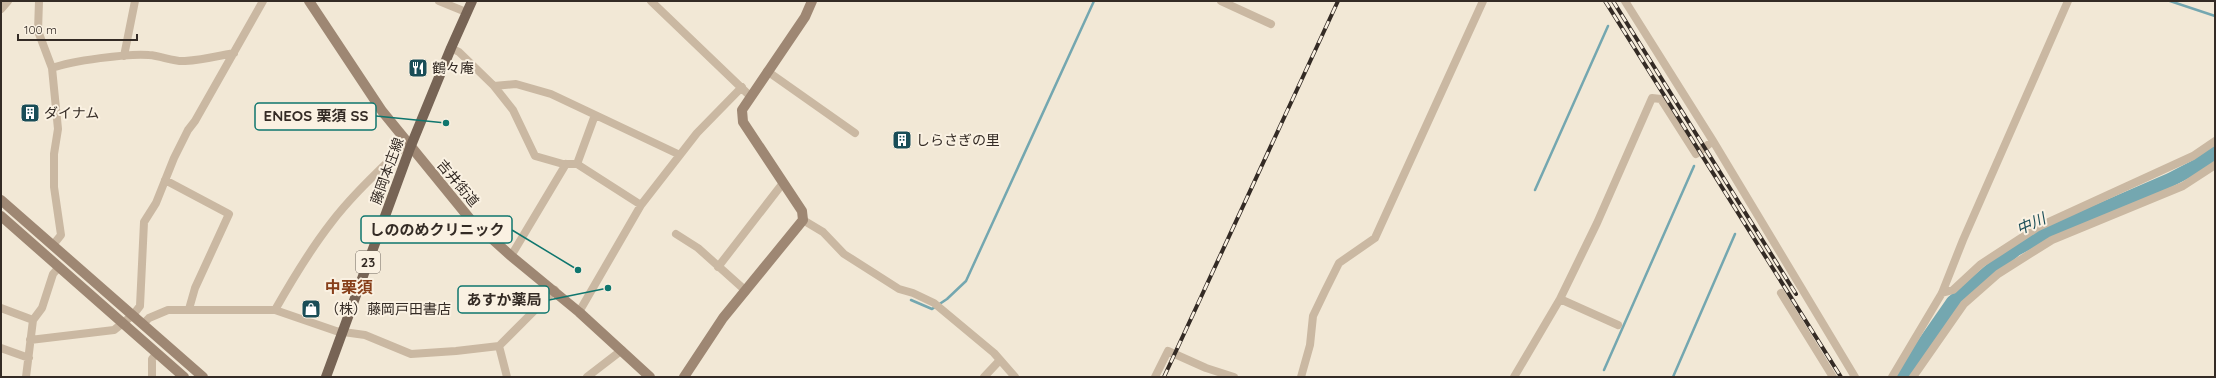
<svg xmlns="http://www.w3.org/2000/svg" width="2216" height="378" viewBox="0 0 2216 378" font-family="Quicksand,'Noto Sans JP',sans-serif">
<style>
.lines{fill:none;stroke-linecap:round;stroke-linejoin:round}
.stream{stroke:#74a7b0;stroke-width:2.5}
.river{stroke:#74a7b0;stroke-width:14}
.street{stroke:#cab8a2;stroke-width:8}
.secondary{stroke:#9e8773;stroke-width:10}
.primary{stroke:#776455;stroke-width:10}
.rail-casing{stroke:#342b25;stroke-width:4}
.rail{stroke:#faf1e2;stroke-width:2.5;stroke-dasharray:8;stroke-linecap:butt}
.labels{text-anchor:middle;stroke-width:4;stroke-linejoin:round;paint-order:stroke}
.shield{fill:#faf1e2;stroke:#6f665e;stroke-width:1}
.shield-label{font-size:13px;font-weight:bold;fill:#342b25}
.poi-label{font-size:14px;fill:#342b25;stroke:#faf1e2;text-anchor:start}
.street-label{font-size:14px;fill:#342b25;stroke:#faf1e2}
.water-label{font-size:15px;font-style:italic;fill:#194d57;stroke:#faf1e2}
.quarter-label{font-size:16px;font-weight:bold;fill:#873f1a;stroke:#faf1e2}
.leader{fill:none;stroke:#0f766e;stroke-width:1.5}
.callout-dot{fill:#0f766e;stroke:#faf1e2;stroke-width:1.5}
.callout{fill:#faf1e2;stroke:#0f766e;stroke-width:1.5}
.callout-label{font-size:15px;text-anchor:middle;font-weight:bold;fill:#342b25}
</style>
<rect width="100%" height="100%" fill="#f2e8d6"/>
<g class="lines">
<path class="stream" d="M2170,1l45,15
M1535,190l73,-164
M911,300l21,9 15,-10 19,-18 128,-280
M1604,370l90,-204
M1673,377l62,-143"/>
<path class="river" d="M1901,377l52,-75 63,-53 27,-14 127,-55 25,-13 20,-14"/>
<path class="street" d="M39,1l-1,30 14,37 6,61 -4,25v33l7,48 -8,10
M439,1l27,11
M651,1l99,95
M1221,1l50,23
M1625,1l88,140 142,236
M1,9l7,-8
M451,48l8,4 35,34 22,-2 35,10 129,61
M124,56l11,-55
M52,68c19,-7 77,-15 97,-13 13,1 24,7 36,6 17,-1 33,-5 49,-8
M767,71l88,62
M494,86l19,24 22,46 28,8h14l64,41
M577,164l18,-49
M165,180l64,34 -34,74 -6,21
M803,220l20,12 21,22 55,35 14,4 21,10 60,50 21,24
M676,234l22,14 48,43
M511,256l55,-92
M718,267l65,-84
M1781,293l52,84
M1942,293l11,-3 28,-26 57,-37 155,-71 22,-15
M1560,299l58,26
M1,308l32,12
M275,310c17,-30 35,-60 56,-87 22,-29 50,-54 76,-80
M579,312l62,-107 56,-72 45,-46
M143,324l6,-6 19,-8h107l61,21 29,4 46,19 45,-3 43,-5 56,-56
M30,340l84,-10 19,-15 7,-9 4,-84 12,-19 18,-45 14,-28 7,-9 68,-120
M499,346l8,31
M1,348l28,10
M26,377l7,-57 9,-12 11,-34 6,-7
M152,377v-18l5,-6
M587,377l35,-27
M984,377l16,-17
M1155,377l13,-26 38,17 28,9
M1301,377l9,-32 3,-29 12,-25 14,-28 36,-25 108,-237
M1514,377l46,-78 37,-76 55,-125 9,1 35,55 17,-13
M1892,377l50,-84 21,-53 105,-239
M1913,377l51,-73 34,-30 54,-34 131,-54 32,-21"/>
<path class="secondary" d="M309,1l73,110 88,108 41,37 68,56 71,65
M1,200l202,177
M1,216l183,161
M684,377l39,-59 80,-98 -1,-9 -59,-89 -1,-12 63,-93 7,-16"/>
<path class="primary" d="M326,377l84,-229 41,-100 21,-47"/>
<defs>
<path id="rail" d="M1605,1l236,376
M1613,1l183,293
M1164,377l174,-376"/>
</defs>
<use href="#rail" class="rail-casing"/>
<use href="#rail" class="rail"/>
</g>
<defs>
<symbol id="restaurant-square" viewBox="-11 -11 22 22"><rect x="-9" y="-9" width="18" height="18" rx="4" fill="#194d57" stroke="#faf1e2"/><path d="M-5-6h1v4h1v-4h1v4h1v-4h1v5L-1.5 .5V6h-2V.5L-5-1ZM5-6V6H3V1.5H1.5Q1.5-4 5-6Z" fill="#fff"/></symbol>
<symbol id="building-square" viewBox="-11 -11 22 22"><rect x="-9" y="-9" width="18" height="18" rx="4" fill="#194d57" stroke="#faf1e2"/><path d="M-4-6H4V6H1V3H-1V6H-4ZM-2.5-4.3h1.7v1.8h-1.7ZM.8-4.3h1.7v1.8H.8ZM-2.5-1h1.7V.8h-1.7ZM.8-1h1.7V.8H.8Z" fill="#fff"/></symbol>
<symbol id="shop-square" viewBox="-11 -11 22 22"><rect x="-9" y="-9" width="18" height="18" rx="4" fill="#194d57" stroke="#faf1e2"/><path d="M-5-2.5h2.3a2.7 3.5 0 0 1 5.4 0H5L5.5 6h-11ZM-1.5-2.5h3a1.5 2.3 0 0 0-3 0Z" fill="#fff"/></symbol>
</defs>
<g fill-rule="evenodd">
<use href="#restaurant-square" x="407" y="57" width="22" height="22"/>
<use href="#building-square" x="19" y="102" width="22" height="22"/>
<use href="#building-square" x="891" y="129" width="22" height="22"/>
<use href="#shop-square" x="300" y="298" width="22" height="22"/>
</g>
<g class="labels">
<rect class="shield" x="356" y="251" width="24" height="22" rx="3"/>
<g class="shield-label">
<text x="368" y="267">23</text>
</g>
<g class="poi-label">
<text x="432" y="73">鶴々庵</text>
<text x="44" y="118">ダイナム</text>
<text x="916" y="145">しらさぎの里</text>
<text x="325" y="314">（株）藤岡戸田書店</text>
</g>
<g class="street-label">
<text transform="translate(387 171) rotate(-70)" y="5">藤岡本庄線</text>
<text transform="translate(458 183) rotate(50)" y="5">吉井街道</text>
</g>
<g class="water-label">
<text transform="translate(2031 224) rotate(-24)" y="5">中川</text>
</g>
<g class="quarter-label">
<text x="349" y="293">中栗須</text>
</g>
</g>
<path class="leader" d="M446 123L376 116M578 270L512 230M608 288L549 300"/>
<g class="callout-dot">
<circle cx="446" cy="123" r="4"/>
<circle cx="578" cy="270" r="4"/>
<circle cx="608" cy="288" r="4"/>
</g>
<g class="callout">
<rect x="255" y="103" width="121" height="27" rx="4"/>
<rect x="361" y="216" width="151" height="27" rx="4"/>
<rect x="458" y="286" width="91" height="27" rx="4"/>
</g>
<g class="callout-label">
<text x="316" y="121">ENEOS 栗須 SS</text>
<text x="437" y="235">しののめクリニック</text>
<text x="504" y="305">あすか薬局</text>
</g>
<rect width="2216" height="378" fill="none" stroke="#342b25" stroke-width="4"/>
<path d="M18 34v6h119v-6" fill="none" stroke="#342b25" stroke-width="2"/>
<text x="24" y="34" font-size="12" fill="#342b25" stroke="#faf1e2" stroke-width="3" paint-order="stroke">100 m</text>
</svg>
